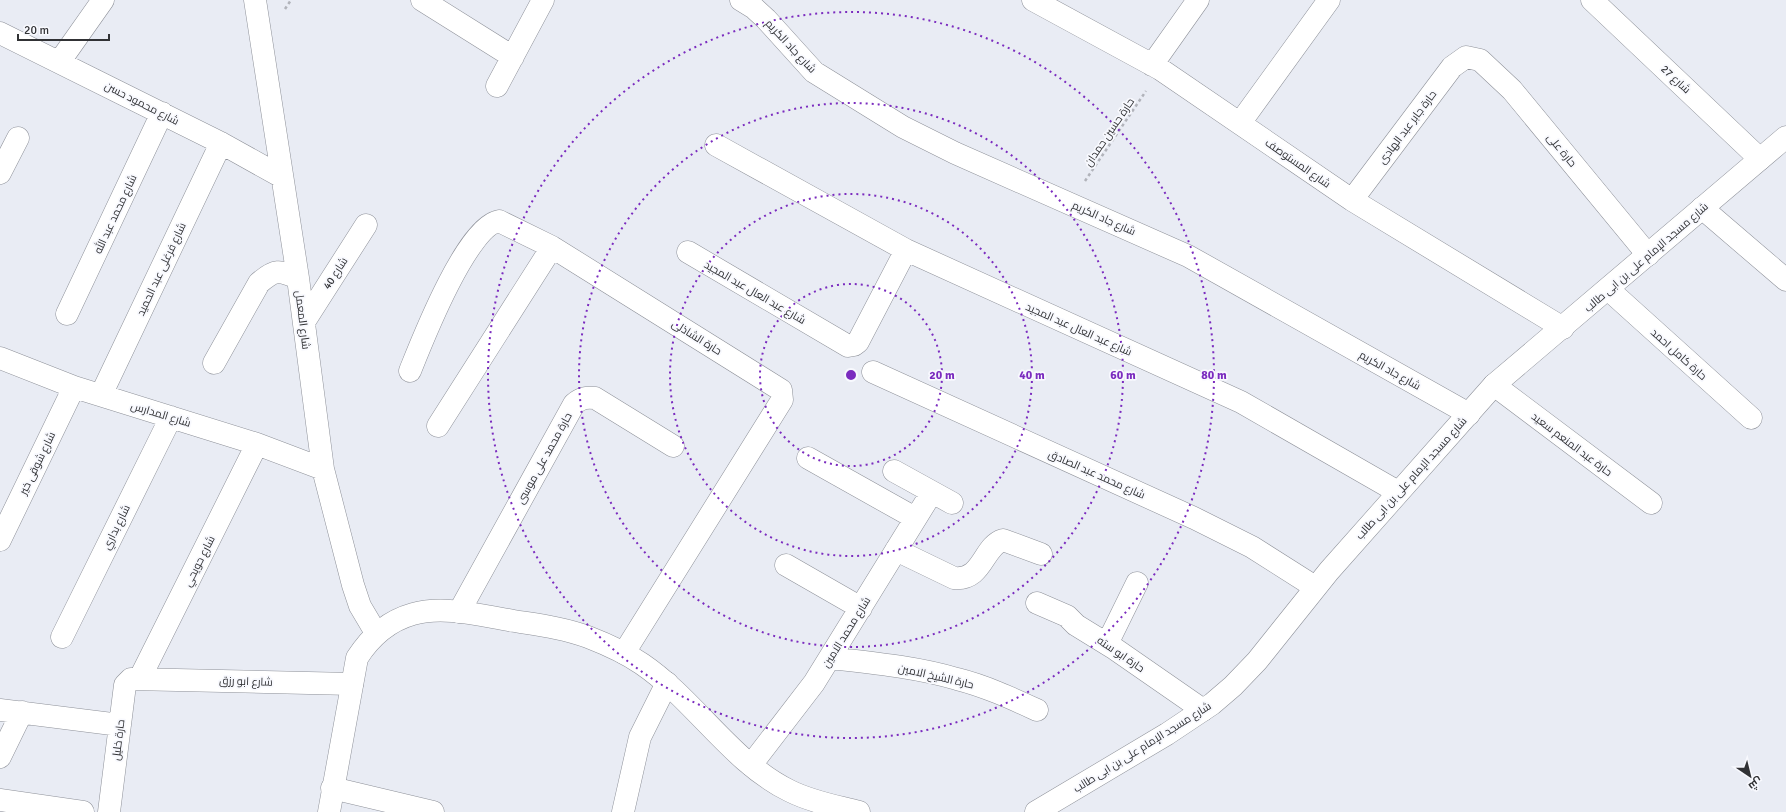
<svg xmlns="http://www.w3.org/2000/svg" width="1786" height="812" viewBox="0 0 1786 812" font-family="Signika,Cairo,sans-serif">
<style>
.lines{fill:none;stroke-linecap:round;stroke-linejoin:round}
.minor-casing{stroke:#8e9199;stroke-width:23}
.tertiary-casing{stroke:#8e9199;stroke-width:23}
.path{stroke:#b1b3ba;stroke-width:2.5;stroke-dasharray:3 3;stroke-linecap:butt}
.minor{stroke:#fff;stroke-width:22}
.tertiary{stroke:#fff;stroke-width:22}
.ring{fill:none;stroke:#7b2cbf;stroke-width:2;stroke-dasharray:2 4}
.labels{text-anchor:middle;stroke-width:3.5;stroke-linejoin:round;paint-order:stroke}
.street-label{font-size:11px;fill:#313235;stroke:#f8f9fe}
.centre{fill:#7b2cbf;stroke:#f8f9fe;stroke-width:2}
.ring-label{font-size:12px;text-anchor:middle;font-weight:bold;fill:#7b2cbf;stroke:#f8f9fe;stroke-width:3.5;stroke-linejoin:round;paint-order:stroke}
</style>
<rect width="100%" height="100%" fill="#e9ecf4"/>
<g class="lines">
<defs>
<path id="minor" d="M255,0l43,278 25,191 30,116 7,21 16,27
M422,0l91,57
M741,0l13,8 12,11 48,53 89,55 52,26 233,103 281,158
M1033,0l127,69 192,131 211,128
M1592,0l168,159
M0,33l221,110 61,34
M60,61l43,-61
M1152,65l46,-65
M497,86l46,-86
M1240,123l89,-123
M716,145l190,105 335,152 157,90
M0,173l18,-35
M1352,200l100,-133 14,-10 14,3 32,30 136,165
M1702,208l84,72
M688,252l160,94 6,-1 4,-3 48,-92
M1608,289l143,129
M67,314l95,-201
M304,322l62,-97
M0,358l74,29 183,57 66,25
M214,363l45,-80c16,-14 20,-13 39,-5
M410,371c12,-30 57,-145 89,-150l53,26 229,143 1,10 -158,253
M873,372l321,146 58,29 63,40
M1494,385l157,118
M101,395l120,-252
M438,426l114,-179
M808,458l107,60
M894,471l58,32
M0,540l74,-153
M896,550l58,28c29,3 29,-32 49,-38l38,14
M786,565l75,43
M1037,603l30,13 9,9 39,24 88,61
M459,612l115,-208c7,-6 12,-7 21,-6l78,48
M62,637l109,-220
M1107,644l30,-61
M830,658c43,5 86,9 127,21 28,7 54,19 80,31
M140,678l117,-234
M0,710l120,15
M0,757l22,-45
M751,765l63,-82 118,-191
M332,788l101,24
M0,800l83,12
M109,812l16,-127 6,-6 221,5
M623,812l17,-75 27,-54"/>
<path id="tertiary" d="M329,812l28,-154c14,-22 31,-37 56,-44 32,-9 69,2 101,7 25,4 50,7 74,16 18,7 38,16 54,27 53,36 90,99 148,127 22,11 46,15 69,21
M1036,812l131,-78 45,-30 21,-18 24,-25 72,-90 165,-186 292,-248"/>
</defs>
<use href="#minor" class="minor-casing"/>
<use href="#tertiary" class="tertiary-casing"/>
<path class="path" d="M285,9l6,-9
M1085,181l61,-90"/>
<use href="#minor" class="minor"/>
<use href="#tertiary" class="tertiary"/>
</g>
<g class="ring">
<circle cx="851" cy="375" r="91"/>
<circle cx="851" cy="375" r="181"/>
<circle cx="851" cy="375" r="272"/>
<circle cx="851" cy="375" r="363"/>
</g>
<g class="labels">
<g class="street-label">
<text transform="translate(791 46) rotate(47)" y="4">شارع جاد الكريم</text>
<text transform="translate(1676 79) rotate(43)" y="4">شارع 27</text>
<text transform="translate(142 103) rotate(27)" y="4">شارع محمود حسن</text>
<text transform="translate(1407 127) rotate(-53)" y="4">حارة جابر عبد الهادى</text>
<text transform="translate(1109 132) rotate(-56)" y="4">حارة حسين حمدان</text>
<text transform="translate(1562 150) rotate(50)" y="4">حارة على</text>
<text transform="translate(1298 163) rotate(35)" y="4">شارع المستوصف</text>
<text transform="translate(115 214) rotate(-65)" y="4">شارع محمد عبد الله</text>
<text transform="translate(1104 218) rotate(24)" y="4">شارع جاد الكريم</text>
<text transform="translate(1646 257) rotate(-41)" y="4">شارع مسجد الإمام على بن ابى طالب</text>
<text transform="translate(161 269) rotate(-65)" y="4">شارع فرغلى عبد الحميد</text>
<text transform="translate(335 273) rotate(-57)" y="4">شارع 40</text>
<text transform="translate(755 292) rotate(30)" y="4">شارع عبد العال عبد المجيد</text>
<text transform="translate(303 320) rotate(83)" y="4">شارع المعمل</text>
<text transform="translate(1079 329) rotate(24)" y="4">شارع عبد العال عبد المجيد</text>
<text transform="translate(697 337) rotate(32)" y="4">حارة الشاذلى</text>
<text transform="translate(1679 354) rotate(42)" y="4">حارة كامل احمد</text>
<text transform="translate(1390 370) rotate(29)" y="4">شارع جاد الكريم</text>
<text transform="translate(161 414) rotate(17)" y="4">شارع المدارس</text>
<text transform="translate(1572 444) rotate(37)" y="4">حارة عبد المنعم سعيد</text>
<text transform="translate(544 458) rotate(-61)" y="4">حارة محمد على موسى</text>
<text transform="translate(37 463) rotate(-64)" y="4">شارع شوقى خير</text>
<text transform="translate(1097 474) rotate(24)" y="4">شارع محمد عبد الصادق</text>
<text transform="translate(1411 478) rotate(-48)" y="4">شارع مسجد الإمام على بن ابى طالب</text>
<text transform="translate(116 527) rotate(-64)" y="4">شارع بداري</text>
<text transform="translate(199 561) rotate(-63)" y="4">شارع حويحي</text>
<text transform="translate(846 632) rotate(-58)" y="4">شارع محمد الامين</text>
<text transform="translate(1121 654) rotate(34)" y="4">حارة ابو سته</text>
<text transform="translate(936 676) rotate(13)" y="4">حارة الشيخ الامين</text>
<text transform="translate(246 681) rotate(2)" y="4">شارع ابو رزق</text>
<text transform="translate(118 740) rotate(-83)" y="4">حارة خليل</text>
<text transform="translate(1142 747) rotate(-32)" y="4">شارع مسجد الإمام على بن ابى طالب</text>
</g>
</g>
<circle cx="851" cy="375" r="6" class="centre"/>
<g class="ring-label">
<text x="942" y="379">20 m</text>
<text x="1032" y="379">40 m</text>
<text x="1123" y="379">60 m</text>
<text x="1214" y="379">80 m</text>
</g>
<g transform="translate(1750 776) rotate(145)" stroke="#f8f9fe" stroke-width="3" paint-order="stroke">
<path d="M0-3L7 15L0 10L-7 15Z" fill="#313235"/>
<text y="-6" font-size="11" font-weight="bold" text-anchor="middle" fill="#313235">ش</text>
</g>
<path d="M18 34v6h91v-6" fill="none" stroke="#313235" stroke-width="2"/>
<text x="24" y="34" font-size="12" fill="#313235" stroke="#f8f9fe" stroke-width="3" paint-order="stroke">20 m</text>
</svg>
